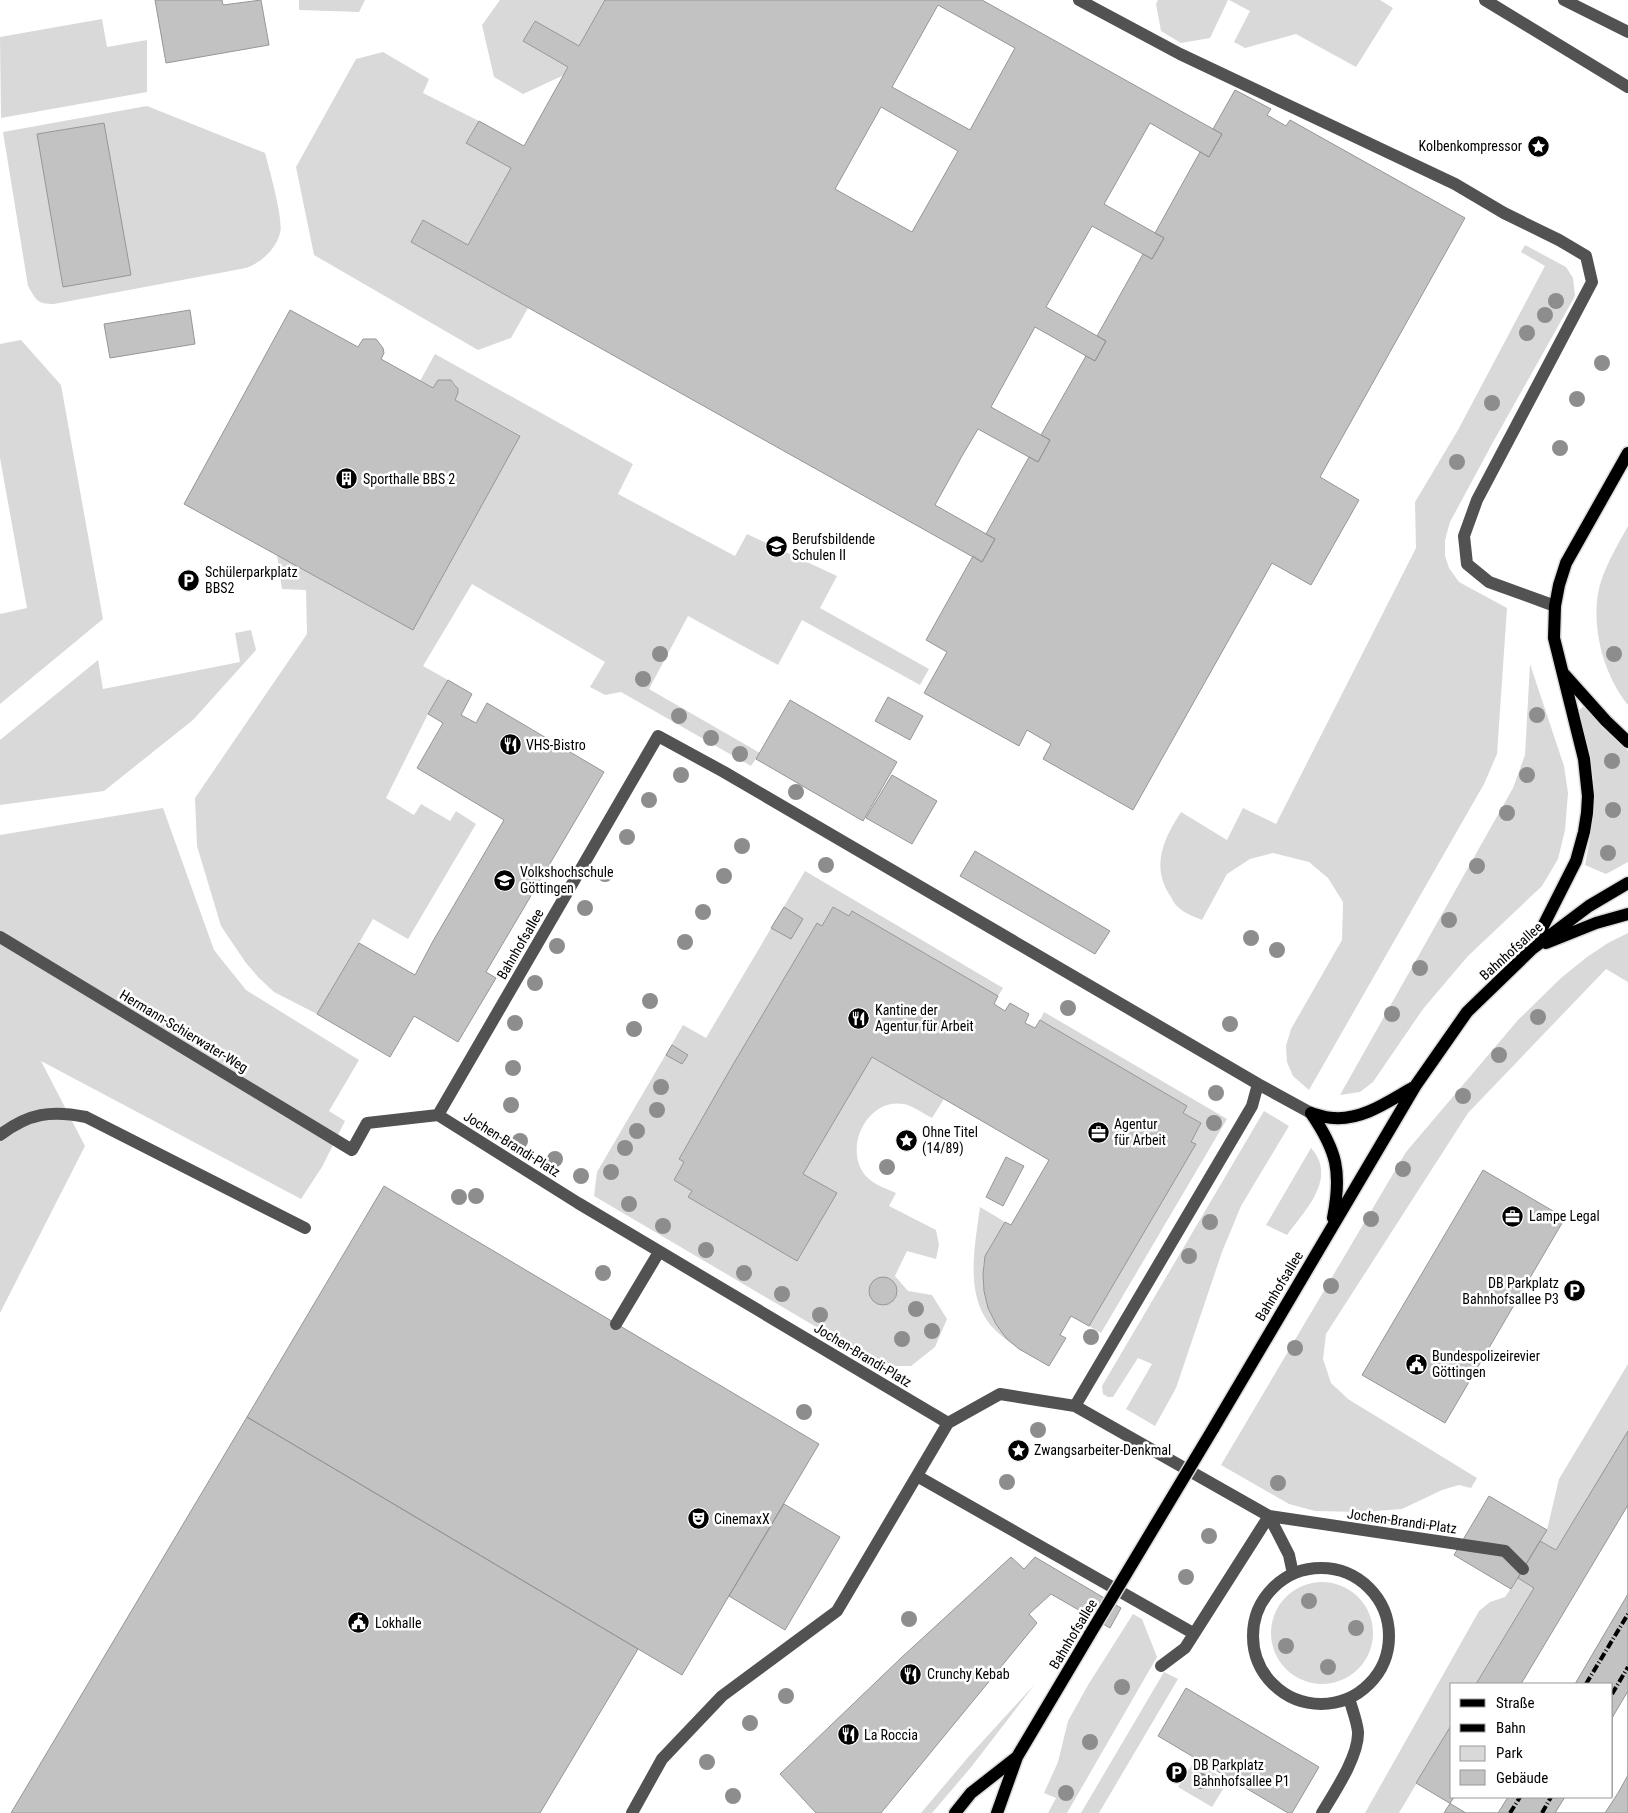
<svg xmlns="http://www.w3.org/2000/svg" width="1628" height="1813" viewBox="0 0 1628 1813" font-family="'Roboto Condensed',sans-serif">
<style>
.green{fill:#d9d9d9}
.building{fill:#c2c2c2;stroke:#969696;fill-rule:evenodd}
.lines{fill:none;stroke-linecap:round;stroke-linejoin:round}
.major-casing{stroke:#dbdbdb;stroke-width:15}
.minor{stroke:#525252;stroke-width:12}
.major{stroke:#000;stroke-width:12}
.rail{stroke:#000;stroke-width:4;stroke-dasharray:8 2.5 1 2.5;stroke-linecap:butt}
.major-bridge-casing{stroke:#dbdbdb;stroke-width:15;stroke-linecap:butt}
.major-bridge{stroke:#000;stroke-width:12}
.tree{fill:#8d8d8d}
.labels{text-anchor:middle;stroke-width:5;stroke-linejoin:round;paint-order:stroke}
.poi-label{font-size:14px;fill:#000;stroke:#fff;text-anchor:start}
.street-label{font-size:14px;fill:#000;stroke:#fff}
</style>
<rect width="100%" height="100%" fill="#fff"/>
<path class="green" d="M299,0h66l-6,12 -60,-2z
M500,0h105l-26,46 -45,-25 -11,20 45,26 -4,8 -41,19 -29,-17 -12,-52z
M1158,0h70l-18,38 -29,5 -20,-12 -5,-27z
M1229,0h151l13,8 -37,59 -60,-33 -51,14 -11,-6 16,-31z
M102,19l5,28 40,-7v52l-146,26 -1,-81z
M383,52l46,27 -6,14 56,28 -13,21 45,26 -43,77 -45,-25 -12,22 117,66 -17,30 -33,12 -164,-95 -18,-88 60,-108z
M147,106l118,47c4,15 19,68 15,80 -4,16 -19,30 -34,35l-192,36c-17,0 -18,-4 -26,-18l-25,-154z
M1525,245l41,22 7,11 2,18 -83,148 -42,78 -5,18v16l4,12 10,14 48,26 -10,146 -13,30 -175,306 -16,-14 -6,-14 -1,-16 5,-17 51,-89 1,-38 -15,-24 -19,-16 -36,-9 -23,6 -23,15 -25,46c-7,-3 -18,-7 -24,-13 -4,-3 -6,-9 -9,-13 -18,-29 -5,-56 12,-82l46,28 16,-32 33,16 140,-276 -1,-46 43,-72 87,-164 -24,-14z
M21,340l40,45 42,234 -103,85v-90l27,-6 -27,-150v-114z
M435,354l198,110 -15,30 117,62 12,-22 90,42 -17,32 109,61 -9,16 -118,-65 -24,45 -90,-49 -39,73 111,64 -9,13 -130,-74 -16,3 -15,-8 15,-25 -133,-78 -49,82 25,14 -20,34 -42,84 28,17 7,-11 29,17 6,-10 20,13 -68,115 -35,-20 -56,95 -43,-22 -15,-14 -13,-15 -25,-37 -24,-80 -2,-48 112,-164 -1,-44 -24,-1 -5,-34 136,74 97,-175 10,-19 -65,-35c4,-8 4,-14 -4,-20h-13l-5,8 -13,-7z
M1628,526v179c-24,-30 -36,-74 -30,-112 4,-22 19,-47 30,-67z
M251,630l5,20 -63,70 -89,71 -104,14v-65l98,-80 5,29 137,-27 -5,-29z
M1530,664l34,102 4,27 -3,37 -7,29 -16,27 -74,70 -45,53 -50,73 -13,10 -20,3 173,-307 12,-33z
M1587,704l18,24 23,23v111l-22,12 -21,-9c7,-36 14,-71 5,-108 -4,-15 -10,-30 -15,-44z
M163,808l51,142 32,40 113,70 -30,51 16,10 -23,46 -21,32 -260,-138 44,85 -85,167v-478z
M805,871l198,117 -5,8 -146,-85 -3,5 -16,-9 -11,19 -5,-3 -138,235 5,4 -10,18 18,11 -4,6 109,63 40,-67 -34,-19 69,-117 72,42 -12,19c-8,-4 -19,-12 -28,-14 -38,-7 -63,48 -36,74 7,7 19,11 28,15l-7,13 47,24 3,15 -3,14 -29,-8 -12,25 13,15 24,4 15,24 -12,28 -24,19h-20l-22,-8 -275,-162 3,-24 86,-147 23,13z
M1628,933v49l-22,-13 -138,144 -142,221 -3,25 8,24 17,16 129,79 -6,10 -12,-3 -17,5 -40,19 -41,3 -46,-1 -26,-7 -68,-39 185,-313 112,-132 43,-42 26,-21 21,-14z
M1044,1012l183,107 -126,214 -12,-7 106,-182 -4,-2 10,-19 -18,-10 4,-7 -147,-86z
M1264,1111l25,15 -48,80 -19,46 -46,136 -21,38 -29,-17 26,-45 -14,-6 -25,39h-5l-5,-3 -1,-8z
M1311,1148c27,30 -6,62 -24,87l-21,-10z
M980,1207l25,15c-6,11 -15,22 -19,34 -3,6 -3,16 -3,23 2,29 14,51 36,70 -8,-6 -17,-12 -24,-19 -32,-32 -20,-83 -15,-123z
M1628,1364v72l-72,114 -16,-9 7,-11 12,-51z
M1518,1578l16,10 -58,96h-24v40l-53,89h-34l114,-202 11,-9 15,-5z
M1271 1633a51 51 0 1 1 102 0a51 51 0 1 1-102 0Z
M1133,1614l9,5 15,38 -90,156h-19l8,-15 -12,-5 14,-31 10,-41 20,-36z
M1164,1672l14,7 -79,134h-18z
M1035,1684l-63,82 -40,47h-11l49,-58z
M1194,1761l34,20 -16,26 -34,-20z"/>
<path class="building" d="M155,0h67l1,5 38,-5 8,45 -103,18z
M605,0h377l240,134 -13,23 -59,-34 -46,81 60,34 -12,21 -60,-33 -46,81 60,34 -11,20 -60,-34 -44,80 59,33 -12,22 -60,-33 -16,27 -27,49 60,34 -13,23 -571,-320 12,-22 45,25 43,-77 -45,-25 13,-22 45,25 44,-79 -45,-26 12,-20 44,25zM938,5l77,43 -45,82 -78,-43zM881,107l77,44 -46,81 -77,-43z
M1235,90l36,19 -4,6 19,11 4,-6 175,98 -145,259 39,23 -48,85 -39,-22 -139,247 -90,-51 8,-15 -24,-14 -8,16 -95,-53 23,-41 -21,-12 47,-84 9,6 13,-23 -9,-5 43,-77 9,5 12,-22 -9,-5 45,-79 9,5 11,-20 -9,-5 46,-82 9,5 12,-21 -9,-5 45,-81 9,5 13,-23 -9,-5z
M104,123l27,152 -68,12 -26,-153z
M190,310l5,34 -85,14 -6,-34z
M290,310l68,37 5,-8h13l7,9 1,5 -3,6 52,29 5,-8h13l7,9v4l-3,7 65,36 -107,194 -229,-126z
M448,680l24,14 -11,21 15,8 11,-20 117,69 -118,200 10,6 -38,64 -44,-26 -24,41 -73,-43 42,-71 56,32 18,-34 71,-121 -87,-52 26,-45 -15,-9z
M888,697l35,19 -13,24 -35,-19z
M790,700l107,62 -34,59 -107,-62z
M892,775l45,26 -25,43 -46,-26z
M975,851l135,80 -15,23 -135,-78z
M784,907l19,12 -12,20 -20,-11z
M833,907l16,9 3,-5 146,85 -4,8 11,7 5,-8 19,11 -4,9 10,5 5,-8 147,86 -4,7 18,10 -10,19 5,2 -107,182 -18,-10 -11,19 6,3 -17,28 -30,-17 -13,-11 -10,-14 -8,-16 -4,-17 -1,-17 2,-18 20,-34 6,3 38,-65 -177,-103 -69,117 34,19 -40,68 -109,-64 4,-6 -18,-11 10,-18 -5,-3 52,-91 86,-145 5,3z
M672,1045l16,10 -6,9 -16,-9z
M1006,1157l18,9 -21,40 -17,-9z
M1483,1170l82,48 -120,205 -83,-48z
M384,1186l435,258 -137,231 -435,-258z
M869 1291a14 14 0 1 1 28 0a14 14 0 1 1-28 0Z
M247,1417l391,232 -98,164h-529z
M1628,1431v382h-162l-50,-30 36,-59v73h160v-113h-136l58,-96 -16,-10 17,-29 5,-8 16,9z
M1489,1496l58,34 -36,59 -57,-34z
M784,1504l56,33 -55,93 -56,-34z
M1628,1505v89l-26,44 -27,46h-54z
M1011,1557l13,12 11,-12 86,51 -11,20 -59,-34 -22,20 8,9 -156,190h-65l-36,-39 122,-117z
M1186,1688l133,79 -27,46h-4l-130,-77z
M1628,1691v84l-10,18 -13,20h-50l10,-16h47v-79z
M1454,1797h54l-10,16h-54z"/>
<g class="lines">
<defs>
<path id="major" d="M1563,673l43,48 22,21
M1546,943l50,-20 32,-9
M1534,944l42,-83 8,-29 3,-19 1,-17 -4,-37 -30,-121 1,-32 4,-21 7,-22 62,-110
M1311,1113c26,38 31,59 22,105
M1311,1113c7,2 15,5 23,5 30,2 56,-18 80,-31
M1213,1429l203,-344 51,-73 65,-63 57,-43 39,-23
M955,1813l16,-20 46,-36
M997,1813l20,-56 73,-123"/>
</defs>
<use href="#major" class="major-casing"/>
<path class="minor" d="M1079,0l101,54 275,130 49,29 55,27 27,16 6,26 -115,218 -13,36 3,28 22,18 66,24
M1485,0l143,87
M1564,0l64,32
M0,937l352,213 15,-27 71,-8 140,88 370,220
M438,1115l220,-379 66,36 534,312 53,29
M0,1135c29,-22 51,-25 86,-18l219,111
M616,1324l43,-72
M1075,1406l167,-283 10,-17 6,-22
M917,1476l276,157
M1253 1636a68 68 0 1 1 136 0a68 68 0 1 1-136 0Z
M1293,1574l-4,-19 -20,-39 236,35 18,18
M632,1813l30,-54 60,-63 115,-85 111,-188 52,-29 75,12 194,110 -84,132 -24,18
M1322,1813c12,-20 37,-57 36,-81 -1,-11 -6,-23 -9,-34"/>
<use href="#major" class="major"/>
<path class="rail" d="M1586,1684l42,-70
M1612,1694l16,-27
M1510,1813l10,-16
M1542,1813l9,-16"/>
<defs>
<path id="major-bridge" d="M1090,1634l123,-205"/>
</defs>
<use href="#major-bridge" class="major-bridge-casing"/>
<use href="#major-bridge" class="major-bridge"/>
</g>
<g class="tree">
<circle cx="1556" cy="301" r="8"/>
<circle cx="1545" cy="315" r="8"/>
<circle cx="1527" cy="333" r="8"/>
<circle cx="1602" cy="363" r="8"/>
<circle cx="1577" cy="399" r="8"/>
<circle cx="1492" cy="403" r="8"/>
<circle cx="1560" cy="448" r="8"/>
<circle cx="1457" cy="462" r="8"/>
<circle cx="660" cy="654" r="8"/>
<circle cx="1614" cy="654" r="8"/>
<circle cx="643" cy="679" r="8"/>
<circle cx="1537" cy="715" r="8"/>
<circle cx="679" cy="716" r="8"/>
<circle cx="711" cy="738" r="8"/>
<circle cx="740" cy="754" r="8"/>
<circle cx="1612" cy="761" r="8"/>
<circle cx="681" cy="775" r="8"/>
<circle cx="1527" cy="775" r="8"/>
<circle cx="796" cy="792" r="8"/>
<circle cx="649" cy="800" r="8"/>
<circle cx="1613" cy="810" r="8"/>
<circle cx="1507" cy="813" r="8"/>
<circle cx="627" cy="837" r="8"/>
<circle cx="742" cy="846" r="8"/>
<circle cx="1608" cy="853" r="8"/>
<circle cx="826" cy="865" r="8"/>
<circle cx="1477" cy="866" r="8"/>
<circle cx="605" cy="874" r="8"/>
<circle cx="724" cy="876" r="8"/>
<circle cx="585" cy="908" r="8"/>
<circle cx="703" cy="912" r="8"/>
<circle cx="1449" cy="920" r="8"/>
<circle cx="1251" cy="938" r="8"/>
<circle cx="685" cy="942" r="8"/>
<circle cx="557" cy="946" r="8"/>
<circle cx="1277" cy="950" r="8"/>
<circle cx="1420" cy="968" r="8"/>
<circle cx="535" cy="983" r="8"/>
<circle cx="650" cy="1001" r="8"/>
<circle cx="1068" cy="1008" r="8"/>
<circle cx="1392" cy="1014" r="8"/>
<circle cx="1538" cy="1017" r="8"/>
<circle cx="515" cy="1023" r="8"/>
<circle cx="1230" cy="1024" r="8"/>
<circle cx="634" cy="1029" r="8"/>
<circle cx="1499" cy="1055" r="8"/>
<circle cx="513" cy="1068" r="8"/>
<circle cx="661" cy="1087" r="8"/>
<circle cx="1216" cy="1093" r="8"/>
<circle cx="1463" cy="1096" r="8"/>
<circle cx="511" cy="1105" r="8"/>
<circle cx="657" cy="1110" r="8"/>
<circle cx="1214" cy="1123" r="8"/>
<circle cx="637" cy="1131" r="8"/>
<circle cx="520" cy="1141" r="8"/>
<circle cx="625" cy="1148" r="8"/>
<circle cx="555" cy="1159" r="8"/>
<circle cx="887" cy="1167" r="8"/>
<circle cx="1403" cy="1169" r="8"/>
<circle cx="611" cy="1172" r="8"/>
<circle cx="581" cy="1176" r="8"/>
<circle cx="476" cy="1196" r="8"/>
<circle cx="459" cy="1197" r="8"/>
<circle cx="629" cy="1204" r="8"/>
<circle cx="1371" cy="1219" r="8"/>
<circle cx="1210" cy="1222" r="8"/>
<circle cx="663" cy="1226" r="8"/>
<circle cx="706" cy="1250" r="8"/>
<circle cx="1189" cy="1256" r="8"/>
<circle cx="603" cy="1273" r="8"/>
<circle cx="744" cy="1273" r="8"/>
<circle cx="1331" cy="1286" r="8"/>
<circle cx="782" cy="1294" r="8"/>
<circle cx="916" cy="1309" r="8"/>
<circle cx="820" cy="1315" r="8"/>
<circle cx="932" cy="1331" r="8"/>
<circle cx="1091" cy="1337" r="8"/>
<circle cx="902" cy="1339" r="8"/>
<circle cx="1295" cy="1348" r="8"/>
<circle cx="804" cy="1412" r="8"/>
<circle cx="1038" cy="1430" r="8"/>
<circle cx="1007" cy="1482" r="8"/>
<circle cx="1278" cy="1483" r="8"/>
<circle cx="1209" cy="1536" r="8"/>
<circle cx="1186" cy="1577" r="8"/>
<circle cx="1309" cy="1601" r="8"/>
<circle cx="909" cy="1619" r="8"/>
<circle cx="1356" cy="1628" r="8"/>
<circle cx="1286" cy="1646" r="8"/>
<circle cx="1328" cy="1667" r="8"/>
<circle cx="1122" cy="1687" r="8"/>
<circle cx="786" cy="1696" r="8"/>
<circle cx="750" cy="1723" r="8"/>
<circle cx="1090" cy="1742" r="8"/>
<circle cx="707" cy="1762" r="8"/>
<circle cx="1201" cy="1781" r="8"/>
<circle cx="1066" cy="1793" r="8"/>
<circle cx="733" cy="1796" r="8"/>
</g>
<defs>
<symbol id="sight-disc" viewBox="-11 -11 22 22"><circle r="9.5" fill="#000" stroke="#fff"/><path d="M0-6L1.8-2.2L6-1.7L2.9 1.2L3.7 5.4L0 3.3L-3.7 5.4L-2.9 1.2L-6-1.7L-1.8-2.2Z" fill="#fff"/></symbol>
<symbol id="building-disc" viewBox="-11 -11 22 22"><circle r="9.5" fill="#000" stroke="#fff"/><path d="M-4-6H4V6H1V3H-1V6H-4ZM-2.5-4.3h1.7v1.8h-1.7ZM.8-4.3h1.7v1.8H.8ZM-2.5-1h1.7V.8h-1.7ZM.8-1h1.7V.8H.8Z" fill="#fff"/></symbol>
<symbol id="school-disc" viewBox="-11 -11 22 22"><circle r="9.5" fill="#000" stroke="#fff"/><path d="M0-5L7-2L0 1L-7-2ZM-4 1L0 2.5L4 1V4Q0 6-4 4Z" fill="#fff"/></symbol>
<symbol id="parking-disc" viewBox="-11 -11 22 22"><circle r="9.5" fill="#000" stroke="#fff"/><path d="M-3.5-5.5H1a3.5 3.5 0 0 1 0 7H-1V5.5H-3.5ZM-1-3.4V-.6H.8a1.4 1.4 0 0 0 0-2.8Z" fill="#fff"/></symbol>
<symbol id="restaurant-disc" viewBox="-11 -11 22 22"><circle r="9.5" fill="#000" stroke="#fff"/><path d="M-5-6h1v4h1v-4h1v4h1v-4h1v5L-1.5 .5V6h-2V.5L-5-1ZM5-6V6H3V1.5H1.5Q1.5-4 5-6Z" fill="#fff"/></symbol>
<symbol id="university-disc" viewBox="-11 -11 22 22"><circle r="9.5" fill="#000" stroke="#fff"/><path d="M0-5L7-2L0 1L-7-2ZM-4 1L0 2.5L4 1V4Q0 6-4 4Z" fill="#fff"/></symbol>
<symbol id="office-disc" viewBox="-11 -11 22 22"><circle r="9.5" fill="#000" stroke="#fff"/><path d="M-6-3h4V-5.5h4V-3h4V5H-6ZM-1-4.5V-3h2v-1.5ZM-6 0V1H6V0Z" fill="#fff"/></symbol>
<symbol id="civic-disc" viewBox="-11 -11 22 22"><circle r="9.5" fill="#000" stroke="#fff"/><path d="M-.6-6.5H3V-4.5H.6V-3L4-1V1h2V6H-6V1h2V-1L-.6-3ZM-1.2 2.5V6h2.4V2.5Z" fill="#fff"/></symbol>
<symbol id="theatre-disc" viewBox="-11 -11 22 22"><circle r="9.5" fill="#000" stroke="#fff"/><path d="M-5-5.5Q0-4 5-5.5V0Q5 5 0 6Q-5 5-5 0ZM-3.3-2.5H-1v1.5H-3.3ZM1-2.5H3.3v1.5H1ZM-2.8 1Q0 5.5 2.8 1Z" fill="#fff"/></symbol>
</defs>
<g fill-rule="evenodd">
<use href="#sight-disc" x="1526" y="134" width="25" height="25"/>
<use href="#building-disc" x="334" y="466" width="25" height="25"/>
<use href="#school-disc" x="764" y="534" width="25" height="25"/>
<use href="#parking-disc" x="176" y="568" width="25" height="25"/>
<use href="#restaurant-disc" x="498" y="732" width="25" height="25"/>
<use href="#university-disc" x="492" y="868" width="25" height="25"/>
<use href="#restaurant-disc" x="846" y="1006" width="25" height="25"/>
<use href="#office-disc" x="1086" y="1120" width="25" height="25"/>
<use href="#sight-disc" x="894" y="1128" width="25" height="25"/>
<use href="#office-disc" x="1500" y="1204" width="25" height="25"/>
<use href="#parking-disc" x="1562" y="1278" width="25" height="25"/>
<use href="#civic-disc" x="1404" y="1352" width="25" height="25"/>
<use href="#sight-disc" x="1006" y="1438" width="25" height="25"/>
<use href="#theatre-disc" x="686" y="1506" width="25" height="25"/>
<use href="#civic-disc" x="346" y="1610" width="25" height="25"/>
<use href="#restaurant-disc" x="898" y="1662" width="25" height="25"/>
<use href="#restaurant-disc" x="836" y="1722" width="25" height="25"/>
<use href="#parking-disc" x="1164" y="1760" width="25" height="25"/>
</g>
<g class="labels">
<g class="poi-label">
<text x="1522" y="151" text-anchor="end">Kolbenkompressor</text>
<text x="363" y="484">Sporthalle BBS 2</text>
<text x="792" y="544">Berufsbildende<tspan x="792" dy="16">Schulen II</tspan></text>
<text x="205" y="577">Schülerparkplatz<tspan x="205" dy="16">BBS2</tspan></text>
<text x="526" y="750">VHS-Bistro</text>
<text x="520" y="877">Volkshochschule<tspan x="520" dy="16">Göttingen</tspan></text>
<text x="875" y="1015">Kantine der<tspan x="875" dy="16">Agentur für Arbeit</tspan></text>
<text x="1114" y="1129">Agentur<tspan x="1114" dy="16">für Arbeit</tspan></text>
<text x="922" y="1137">Ohne Titel<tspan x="922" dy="16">(14/89)</tspan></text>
<text x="1529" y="1221">Lampe Legal</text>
<text x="1559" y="1288" text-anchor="end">DB Parkplatz<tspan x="1559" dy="16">Bahnhofsallee P3</tspan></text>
<text x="1432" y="1361">Bundespolizeirevier<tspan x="1432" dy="16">Göttingen</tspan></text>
<text x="1034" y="1455">Zwangsarbeiter-Denkmal</text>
<text x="714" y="1524">CinemaxX</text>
<text x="375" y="1628">Lokhalle</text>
<text x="927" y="1679">Crunchy Kebab</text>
<text x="864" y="1740">La Roccia</text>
<text x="1193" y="1770">DB Parkplatz<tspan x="1193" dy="16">Bahnhofsallee P1</tspan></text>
</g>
<g class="street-label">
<text transform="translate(520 944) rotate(-60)" y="5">Bahnhofsallee</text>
<text transform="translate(1511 951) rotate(-42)" y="5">Bahnhofsallee</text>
<text transform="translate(184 1031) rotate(31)" y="5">Hermann-Schierwater-Weg</text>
<text transform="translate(512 1144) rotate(32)" y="5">Jochen-Brandi-Platz</text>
<text transform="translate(1279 1286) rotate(-59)" y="5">Bahnhofsallee</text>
<text transform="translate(863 1355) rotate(31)" y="5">Jochen-Brandi-Platz</text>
<text transform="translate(1402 1521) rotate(8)" y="5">Jochen-Brandi-Platz</text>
<text transform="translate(1073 1634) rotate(-59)" y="5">Bahnhofsallee</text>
</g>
</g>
<rect x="1450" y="1683" width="162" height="115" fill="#ffffff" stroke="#999999"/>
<rect x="1460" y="1699" width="25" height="8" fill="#000000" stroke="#999999"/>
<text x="1496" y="1708" font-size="15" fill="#000000">Straße</text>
<rect x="1460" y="1724" width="25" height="8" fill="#000000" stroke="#999999"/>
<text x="1496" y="1733" font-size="15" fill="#000000">Bahn</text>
<rect x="1460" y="1746" width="25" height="15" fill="#d9d9d9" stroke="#999999"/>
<text x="1496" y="1758" font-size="15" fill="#000000">Park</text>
<rect x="1460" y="1770" width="25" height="15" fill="#c2c2c2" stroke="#999999"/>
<text x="1496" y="1783" font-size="15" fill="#000000">Gebäude</text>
</svg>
